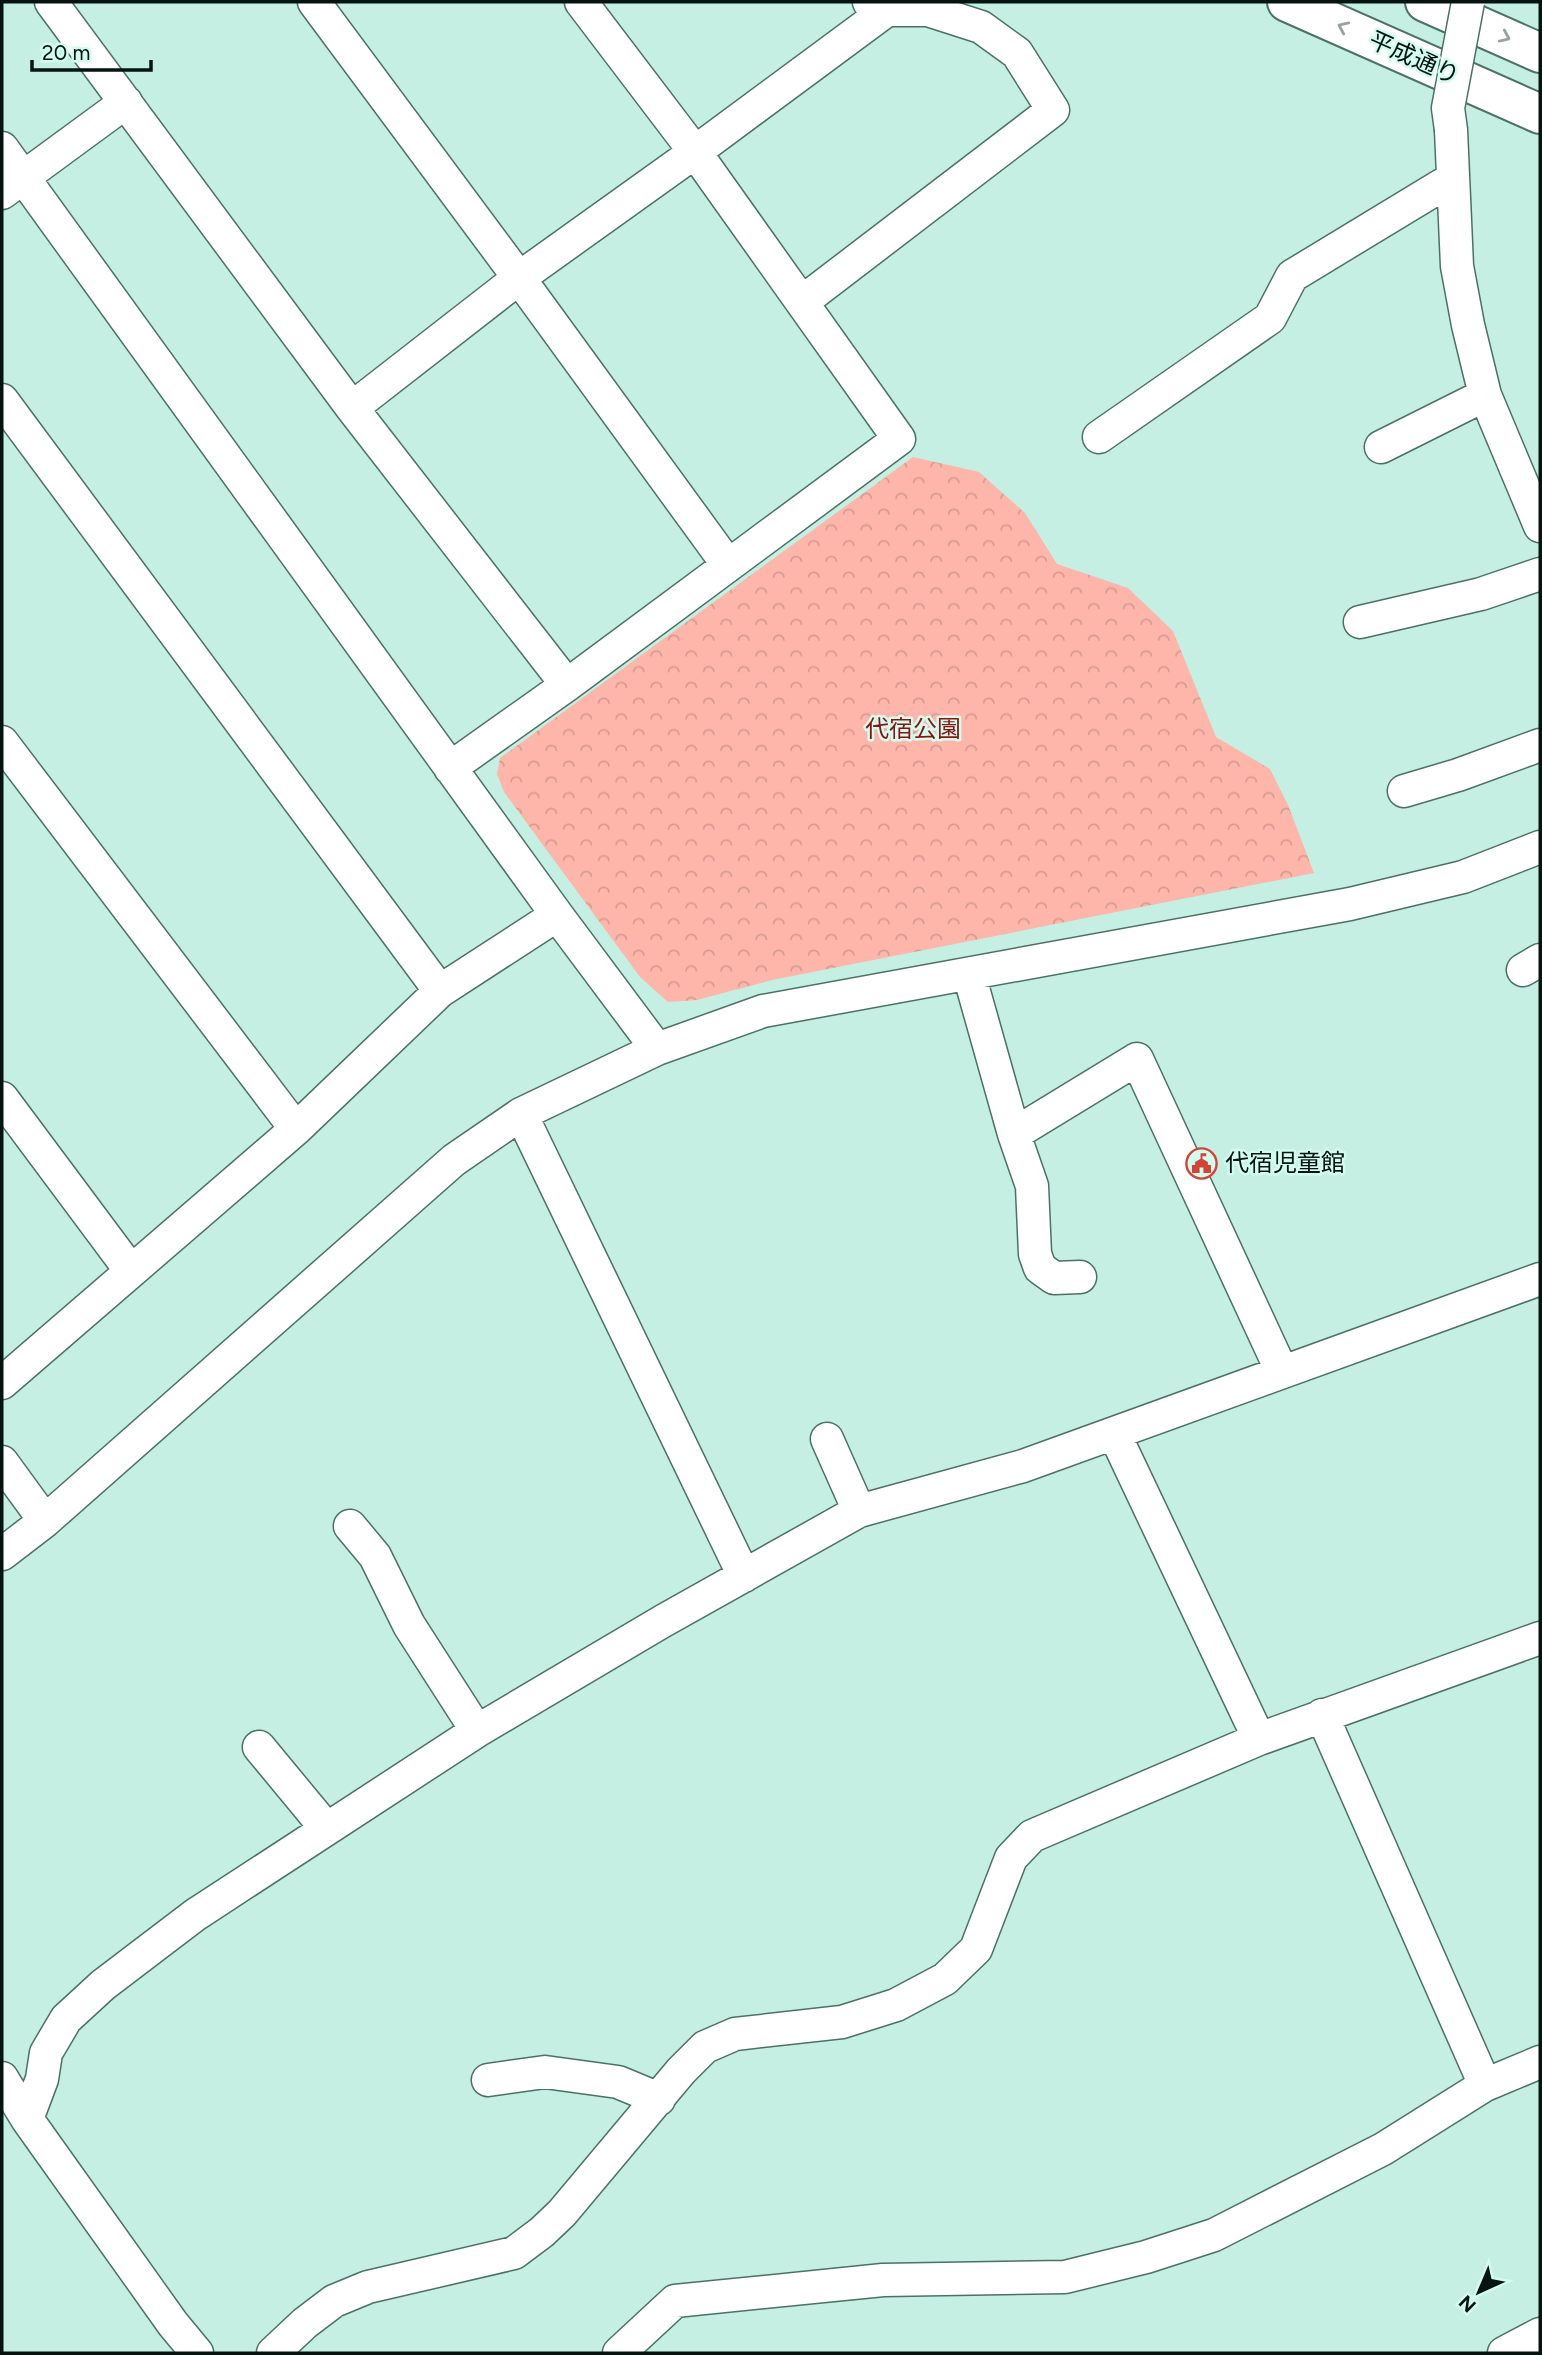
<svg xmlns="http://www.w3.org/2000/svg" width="1542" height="2355" viewBox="0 0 1542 2355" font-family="Figtree,'Noto Sans JP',sans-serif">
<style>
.park{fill:url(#park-crowns)}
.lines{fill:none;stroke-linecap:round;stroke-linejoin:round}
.minor-casing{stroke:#4b7167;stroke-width:35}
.tertiary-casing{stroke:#4b7167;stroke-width:42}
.minor{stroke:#fff;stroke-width:32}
.tertiary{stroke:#fff;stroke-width:38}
.minor-bridge-casing{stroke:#4b7167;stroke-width:35;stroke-linecap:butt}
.minor-bridge{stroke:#fff;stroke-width:32}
.oneway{stroke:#9ba19f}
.labels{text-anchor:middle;stroke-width:5;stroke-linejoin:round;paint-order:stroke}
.street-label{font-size:24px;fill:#051410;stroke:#d2fcef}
.park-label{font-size:24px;fill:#8c120f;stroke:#d2fcef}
.poi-label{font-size:24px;fill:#051410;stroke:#d2fcef;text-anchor:start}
</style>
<defs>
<pattern id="park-crowns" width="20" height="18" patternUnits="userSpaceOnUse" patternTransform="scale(1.75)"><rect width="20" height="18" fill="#feb5aa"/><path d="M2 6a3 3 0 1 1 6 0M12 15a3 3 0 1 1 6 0" fill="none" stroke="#d89b91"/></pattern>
</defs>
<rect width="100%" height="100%" fill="#c5efe2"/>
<path class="park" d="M913,457l66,15 46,41 32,51 71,24 45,43 43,106 54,32 18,36 26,68 -542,107 -75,20 -29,2 -28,-25 -136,-185 -7,-18 3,-16z"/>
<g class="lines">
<defs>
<path id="minor" d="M51,2l301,406 215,277
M314,2l205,276 209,287
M1451,130l6,136 11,59 17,70 55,131
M2,148l555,767 100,134
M2,193l124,-91
M802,302l251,-192 -36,-57 -36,-26 -53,-17h-41l-18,-8
M2,400l438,591
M352,408l167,-130 176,-126 192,-142
M1099,437l171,-119 22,-42 160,-97
M1381,447l104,-52
M1360,622l121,-28 59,-20
M2,742l294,387
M450,768l117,-83 332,-246 -204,-287 -114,-150
M1404,791l54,-16 82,-30
M1523,970l17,-10
M969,974l45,160 18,52 3,68 5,14 14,10 26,-1
M2,1098l129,173
M521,1114l223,462
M1014,1134l123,-75 145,313
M2,1383l294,-254 144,-138 117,-76
M1114,1433l145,306
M827,1439l32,72
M2,1462l43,59
M350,1526l25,30 34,69 68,106
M2,1554l43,-33 409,-361 67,-46 136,-65 106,-38 587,-107 113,-27 77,-30
M1322,1715l163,370
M259,1747l67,81
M2,2078l25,41 146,205 24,29
M488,2080l57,-8 73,10 41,17
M27,2119l15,-40 4,-26 20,-34 37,-34 92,-70 282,-184 186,-110 196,-110 164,-45 517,-187
M273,2353l32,-30 29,-22 34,-14 146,-34 28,-21 20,-19 119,-142 24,-24 30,-13 107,-12 54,-17 49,-26 31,-30 35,-91 21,-22 227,-97 281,-101
M619,2353l56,-52 208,-21 182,-3 81,-20 68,-22 169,-86 102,-64 55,-23
M1504,2353l36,-19"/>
<path id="tertiary" d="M1287,2l253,112
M1425,2l115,51"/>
</defs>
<use href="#minor" class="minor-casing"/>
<use href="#tertiary" class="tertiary-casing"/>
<use href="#minor" class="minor"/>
<use href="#tertiary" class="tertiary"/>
<defs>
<path id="minor-bridge" d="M1451,130l-3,-22 20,-106"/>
</defs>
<use href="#minor-bridge" class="minor-bridge-casing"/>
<use href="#minor-bridge" class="minor-bridge"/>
</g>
<defs><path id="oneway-chevron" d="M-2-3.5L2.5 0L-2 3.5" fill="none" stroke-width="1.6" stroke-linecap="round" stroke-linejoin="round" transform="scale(1.75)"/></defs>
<g class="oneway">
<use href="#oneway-chevron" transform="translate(1343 27) rotate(-156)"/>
<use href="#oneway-chevron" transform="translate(1505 37) rotate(24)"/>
</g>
<defs>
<symbol id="civic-ring" viewBox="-11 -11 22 22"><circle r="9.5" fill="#d2fcef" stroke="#d24439" stroke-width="1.5"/><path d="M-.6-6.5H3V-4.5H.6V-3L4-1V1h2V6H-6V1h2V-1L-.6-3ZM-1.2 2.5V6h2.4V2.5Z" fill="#d24439"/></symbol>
</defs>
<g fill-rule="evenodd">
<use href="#civic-ring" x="1184" y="1146" width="35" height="35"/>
</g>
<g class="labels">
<g class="street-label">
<text transform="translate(1414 58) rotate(24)" y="8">平成通り</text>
</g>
<g class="park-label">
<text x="913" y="737">代宿公園</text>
</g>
<g class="poi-label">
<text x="1225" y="1171">代宿児童館</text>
</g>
</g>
<rect width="1542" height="2355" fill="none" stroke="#051410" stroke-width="7"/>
<g transform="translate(1479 2292) rotate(224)" stroke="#d2fcef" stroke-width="5" paint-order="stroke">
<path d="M0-5L12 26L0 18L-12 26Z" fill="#051410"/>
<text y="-10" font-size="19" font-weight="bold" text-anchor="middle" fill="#051410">N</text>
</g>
<path d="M32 60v10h119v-10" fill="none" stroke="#051410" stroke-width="3.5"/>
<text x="42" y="60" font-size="21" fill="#051410" stroke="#d2fcef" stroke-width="5" paint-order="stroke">20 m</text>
</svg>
